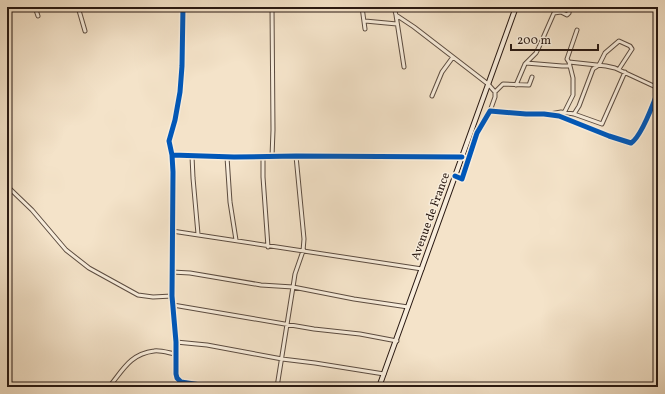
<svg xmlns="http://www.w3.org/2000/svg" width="665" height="394" viewBox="0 0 665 394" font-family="Vollkorn,serif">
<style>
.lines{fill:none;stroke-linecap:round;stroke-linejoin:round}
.street-casing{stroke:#5c4c40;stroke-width:5}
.secondary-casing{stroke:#291912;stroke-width:6}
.street{stroke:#f8eddc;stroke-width:3}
.secondary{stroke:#f8eddc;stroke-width:4}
.cycleway-casing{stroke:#f8eddc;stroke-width:8}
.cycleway{stroke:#0057b8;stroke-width:5}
.labels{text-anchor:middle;stroke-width:3;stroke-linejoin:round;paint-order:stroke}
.street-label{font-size:12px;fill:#291912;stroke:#f8eddc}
</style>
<rect width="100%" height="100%" fill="#f4e3c9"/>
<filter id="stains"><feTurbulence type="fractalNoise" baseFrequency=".005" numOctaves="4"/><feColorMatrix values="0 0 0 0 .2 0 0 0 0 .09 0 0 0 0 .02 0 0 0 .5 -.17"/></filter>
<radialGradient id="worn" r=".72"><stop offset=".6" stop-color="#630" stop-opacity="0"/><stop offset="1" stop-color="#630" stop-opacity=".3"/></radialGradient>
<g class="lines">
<defs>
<path id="street" d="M35,7l3,9
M78,7l7,24
M272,7l1,123 -1,27
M362,7l3,22
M394,7l2,8 18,12 74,57 7,8v5l-5,14
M396,15l8,52
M365,21l32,3
M577,30l-10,29 2,3 37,4 9,2 43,20
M526,63l36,3h8
M516,85l9,-21 11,-11 3,-6 15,-34 7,-1 6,3 2,-2 1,-6
M495,92l8,-8 26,1 3,-8
M432,96l10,-24 11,-15
M564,113l9,-18v-17l-4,-16
M550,114l11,-2 13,2 28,10 23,-52
M574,114l5,-8 14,-37 6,-4 6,-12 14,-12 11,5 2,3 -13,20
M172,155l62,2 62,-1 166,1
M192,156l1,22 5,56
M227,157l3,45 6,38
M263,157v20l5,70
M455,176l7,3 15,-46 13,-22 36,3h18l15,2 50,20 22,7c10,-6 23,-41 27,-52
M7,186l25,24 34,40 23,18 49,27 15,2 19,-1
M172,231l250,38
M172,272l18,1 71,12 32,2 61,12 54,8
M173,305l141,24 46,5 37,7
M176,342l31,3 75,14 33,4 69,11
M206,386l8,1
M109,387c14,-17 21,-33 45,-36 6,-1 15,2 21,3
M277,387l16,-100 2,-13 8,-23 1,-12 -8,-83"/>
<path id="secondary" d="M183,7l-1,59 -2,26 -5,28 -6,21 3,14 1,17 -1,124 4,46v32l1,4 4,4 25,4v1
M379,387l137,-380"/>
</defs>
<use href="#street" class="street-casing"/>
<use href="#secondary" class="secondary-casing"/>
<use href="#street" class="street"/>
<use href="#secondary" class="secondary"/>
<defs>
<path id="cycleway" d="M183,7l-1,59 -2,26 -5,28 -6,21 3,14 1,17 -1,124 4,46v32l1,4 4,4 33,5
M172,155l62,2 62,-1 166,1
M455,176l7,3 15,-46 13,-22 36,3h18l15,2 50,20 22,7c10,-6 23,-41 27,-52"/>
</defs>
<use href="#cycleway" class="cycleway-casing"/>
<use href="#cycleway" class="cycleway"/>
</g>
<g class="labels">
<g class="street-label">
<text transform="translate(430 216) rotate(-70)" y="4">Avenue de France</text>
</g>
</g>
<rect width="665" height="394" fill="none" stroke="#f4e3c9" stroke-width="24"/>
<rect x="8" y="8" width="649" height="378" fill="none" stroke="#291912" stroke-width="2"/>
<rect x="12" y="12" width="641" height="370" fill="none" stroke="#291912"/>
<path d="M511 44v6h87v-6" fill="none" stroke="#291912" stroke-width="2"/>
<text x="517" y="44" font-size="12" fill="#291912" stroke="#f8eddc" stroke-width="3" paint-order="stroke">200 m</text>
<rect width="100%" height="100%" filter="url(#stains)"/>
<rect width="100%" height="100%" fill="url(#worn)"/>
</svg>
